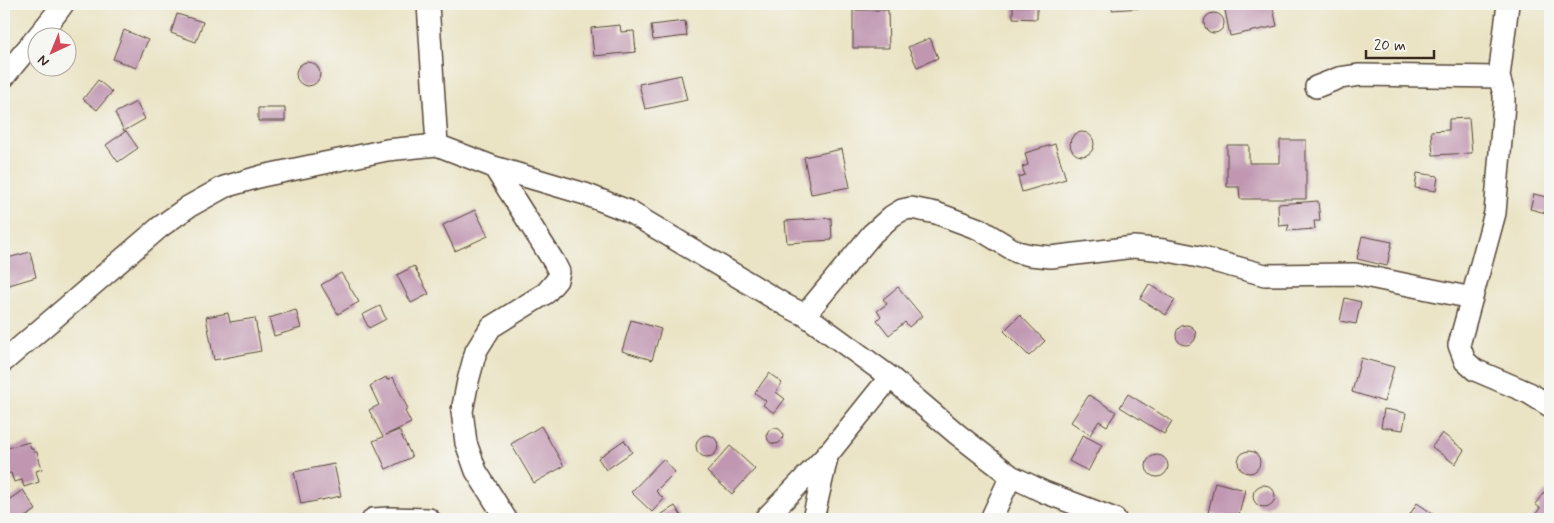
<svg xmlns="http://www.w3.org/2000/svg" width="1554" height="523" viewBox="0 0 1554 523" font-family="Mynerve,sans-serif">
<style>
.building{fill:#c096b1}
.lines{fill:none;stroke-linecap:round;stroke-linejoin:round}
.minor-casing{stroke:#554637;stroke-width:24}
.minor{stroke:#fff;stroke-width:21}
</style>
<rect width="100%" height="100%" fill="#f6f6f2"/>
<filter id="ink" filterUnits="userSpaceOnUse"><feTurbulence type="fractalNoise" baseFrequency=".02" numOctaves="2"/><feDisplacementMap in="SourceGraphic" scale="10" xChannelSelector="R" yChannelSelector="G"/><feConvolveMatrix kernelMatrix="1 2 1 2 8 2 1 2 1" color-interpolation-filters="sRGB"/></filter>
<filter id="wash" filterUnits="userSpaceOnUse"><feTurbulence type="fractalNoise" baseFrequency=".0096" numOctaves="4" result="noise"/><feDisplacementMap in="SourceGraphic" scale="20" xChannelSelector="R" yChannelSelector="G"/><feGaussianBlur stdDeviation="1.12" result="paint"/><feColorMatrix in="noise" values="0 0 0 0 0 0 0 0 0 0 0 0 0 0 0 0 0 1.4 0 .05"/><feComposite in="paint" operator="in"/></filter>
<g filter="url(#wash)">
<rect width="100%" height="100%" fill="#eae3c4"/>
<g id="blocks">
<path class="building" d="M1112,4h29v4l-29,2z
M1230,4h42l5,22 -47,10 -6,-31z
M1013,6h24v13l-24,-1z
M853,10h35l1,38h-36z
M1204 23a10 10 0 1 1 20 0a10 10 0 1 1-20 0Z
M177,14l26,8 -7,20 -25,-9z
M685,21l2,15 -34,4 -2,-15z
M620,25l1,7 13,-1 2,21 -42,4 -3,-28z
M124,30l24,10 -12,28 -23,-9z
M930,38l8,20 -21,9 -9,-20z
M296 74a12 12 0 1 1 24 0a12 12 0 1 1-24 0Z
M681,75l6,25 -42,9 -6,-25z
M98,80l14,12 -15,18 -14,-11z
M136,102l9,17 -21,12 -9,-18z
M258,108h27v13h-27z
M1469,118l3,35 -39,2 -2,-24 18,-1v-11z
M126,131l12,17 -20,14 -12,-17z
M1070 144a12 12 0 1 1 24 0a12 12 0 1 1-24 0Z
M1280,140h26v59h-66l-1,-12h-12v-42h22v18h31z
M1055,144l11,35 -44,13 -4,-15 7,-2 -3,-8 6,-2 -3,-12z
M842,149l8,38 -39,7 -7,-37z
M1417,173l21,3 -2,15 -21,-3z
M1534,194l16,4v16l-20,-5z
M1318,201l2,20h-6l1,8 -28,2 2,-6 -10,1 -1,-22z
M475,210l13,26 -33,15 -12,-26z
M831,218l1,22 -45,3 -2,-22z
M1362,236l30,6 -5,24 -30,-7z
M30,252l6,25 -30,9 -2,-7v-20z
M414,266l15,28 -18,9 -14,-28z
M341,273l18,29 -21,12 -17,-29z
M1149,284l26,16 -9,15 -26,-16z
M898,287l24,29 -13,11 -4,-5 -16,13 -12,-15 4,-4 -4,-5 10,-7 -4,-5z
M1345,298l16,4 -5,22 -16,-3z
M380,306l6,13 -17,9 -7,-13z
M296,310l5,18 -27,8 -5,-18z
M228,313l2,9 25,-4 6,33 -47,9 -8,-43z
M1020,315l25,26 -16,15 -25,-25z
M631,320l30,9 -9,31 -30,-9z
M1176 335a10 10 0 1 1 20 0a10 10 0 1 1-20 0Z
M1361,358l33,9 -10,35 -32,-10z
M769,373l13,10 -6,9 9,7 -11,14 -11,-8 3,-4 -11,-8z
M386,377l1,3 6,-3 15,32 -3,2 6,12 -25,12 13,-5 13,27 -26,12 -13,-28 10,-4 -14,-27 10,-5 -9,-19z
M1128,394l44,27 -8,13 -44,-27z
M1089,395l27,17 -9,14 -8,-5 -9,14 -19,-13z
M1384,409l22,4 -3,17 -22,-3z
M541,426l23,40 -30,17 -23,-39z
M767 436a8 8 0 1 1 16 0a8 8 0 1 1-16 0Z
M1442,433l22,17 -9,14 -23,-17z
M1083,435l19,10 -14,26 -19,-10z
M696 446a11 11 0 1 1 22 0a11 11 0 1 1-22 0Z
M624,440l8,12 -26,18 -8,-12z
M29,442l2,7h2l1,3h3l5,17 -6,2 3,11 -15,5 -2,-7 -8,2 -3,-9 -6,1 -1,-4v-21z
M730,446l25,23 -23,25 -25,-22z
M1238 462a11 11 0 1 1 22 0a11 11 0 1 1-22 0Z
M1146 466a11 11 0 1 1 22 0a11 11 0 1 1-22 0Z
M663,459l12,13 -19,19 8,8 -12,13 -21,-20z
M334,464l7,32 -40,8 -7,-32z
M1215,482l30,8 -7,29 -30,-6z
M1253 496a11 11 0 1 1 22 0a11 11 0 1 1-22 0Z
M23,490l13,20 -14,9h-18v-16z
M1545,491l5,4v24h-18l8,-11 -5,-4z
M1417,503l19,13 -3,3h-26z
M675,506l8,13h-25l-1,-2z"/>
</g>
</g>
<g filter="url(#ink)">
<use href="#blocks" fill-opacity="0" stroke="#554637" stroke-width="1"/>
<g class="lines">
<defs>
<path id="minor" d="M428,4l9,141
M1508,4l-9,73 5,17v10l-9,109 -36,132 6,16 10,9 54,23 21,13
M4,77c19,-25 41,-47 59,-73
M1316,87l23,-9 21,-3 139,2
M494,167l60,95 5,10 -2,8 -11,13 -55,34 -15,24 -8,30 -6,30 4,32 10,28 30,48
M805,315l67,-81 20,-18 10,-6 9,-2 25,5 43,16 38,23 13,3 21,2 83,-10 30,3 35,7 66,18 90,-1 117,24
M4,361l156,-134 28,-20 36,-20 38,-11 125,-26 50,-5 57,22 91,27 43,17 159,95 18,9 85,62 67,57 54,42 33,16 71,27
M373,519l16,-1 40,1
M765,519l64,-66 61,-76
M813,519l15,-66
M991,519l20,-43"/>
</defs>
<use href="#minor" class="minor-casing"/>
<use href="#minor" class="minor"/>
</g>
</g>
<rect width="1554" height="523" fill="none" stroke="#f6f6f2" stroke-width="20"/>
<g transform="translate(52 52) rotate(224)"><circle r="24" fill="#f6f6f2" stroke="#aba49d"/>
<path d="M0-4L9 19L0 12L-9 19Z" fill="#d1495b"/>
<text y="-8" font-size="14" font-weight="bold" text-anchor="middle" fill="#3b2a1e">N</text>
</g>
<path d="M1366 50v8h68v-8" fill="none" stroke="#3b2a1e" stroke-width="2.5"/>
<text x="1374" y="50" font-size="15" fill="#3b2a1e" stroke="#f6f6f2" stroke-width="4" paint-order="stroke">20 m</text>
</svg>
